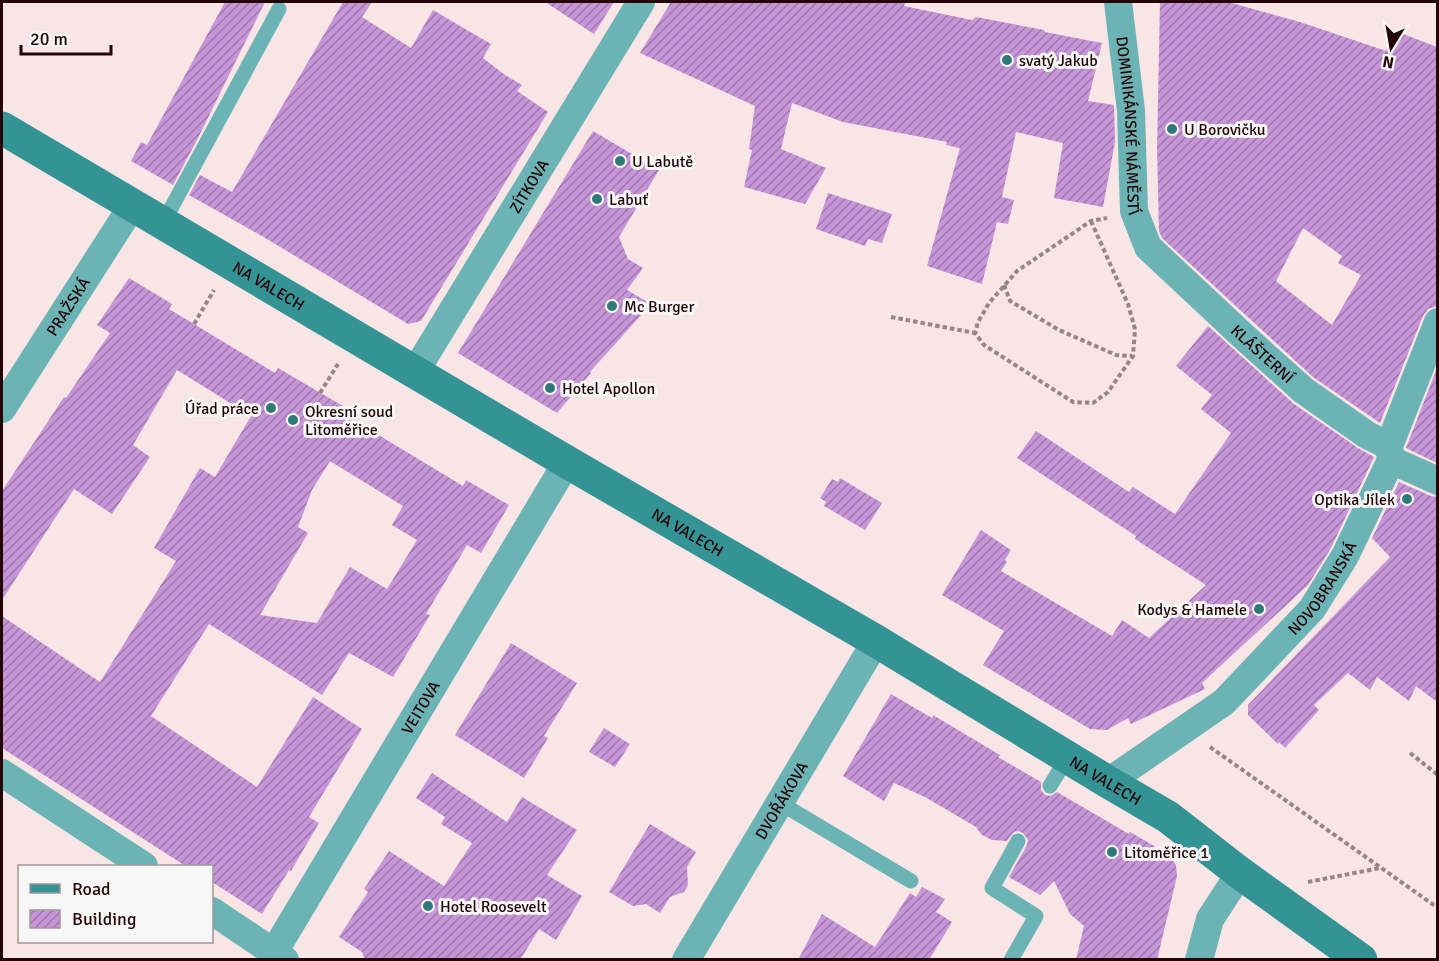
<svg xmlns="http://www.w3.org/2000/svg" width="1439" height="961" viewBox="0 0 1439 961" font-family="Signika,sans-serif">
<style>
.building{fill:url(#building-hatch);fill-rule:evenodd}
.lines{fill:none;stroke-linecap:round;stroke-linejoin:round}
.path{stroke:#9c8486;stroke-width:4;stroke-dasharray:4.5 3;stroke-linecap:butt}
.lane{stroke:#6bb3b4;stroke-width:15}
.street{stroke:#6bb3b4;stroke-width:28}
.secondary{stroke:#349394;stroke-width:33}
.poi-dot{fill:#2f797a;stroke:#f7f7f7;stroke-width:2}
.labels{text-anchor:middle;stroke-width:6;stroke-linejoin:round;paint-order:stroke}
.poi-label{font-size:16px;fill:#240508;stroke:#f7f7f7;text-anchor:start}
.street-label{font-size:16px;fill:#240508;stroke:#f7f7f7}
</style>
<defs>
<pattern id="building-hatch" width="6" height="6" patternUnits="userSpaceOnUse" patternTransform="scale(1.5)"><rect width="6" height="6" fill="#c796d9"/><path d="M-1 1l2-2M0 6l6-6M5 7l2-2" fill="none" stroke="#a178ae"/></pattern>
</defs>
<rect width="100%" height="100%" fill="#f8e5e5"/>
<path class="building" d="M225,2h40l-68,138 -24,45 -42,-24 10,-19 6,3z
M343,2h29l-10,15 49,31 22,-38 58,34 -8,14 22,17 17,10 -5,6 31,21 -127,209 -13,3 -146,-88 -73,-41 11,-20 32,17z
M545,2h69l-20,32z
M671,2h234l-1,4 68,14 4,-3 68,13 1,2 57,11 -14,58 26,4 1,37 -12,65 -49,-9 9,-55 -47,-11 -14,65 12,3 -6,24 -11,-2 -15,62 -55,-18 33,-118 -14,-3 1,-3 -104,-20 -51,-19 -11,46 45,19 -21,36 -61,-17 8,-37 -3,-1 6,-43 -115,-53z
M1160,2h68l72,20 86,29 7,-21 44,17v259l-9,3 -5,7 -43,107 -67,-46 -151,-139 -3,-7 -2,-83zM1303,228l39,28 -4,7 23,12 -29,50 -56,-44z
M593,131l66,39 -40,67 9,22 15,9 -16,22 24,14 -61,68 1,1 -34,40 -99,-60z
M828,193l64,21 -10,29 -14,-4 -3,7 -49,-17z
M129,278l43,26 -3,5 106,64 3,-5 82,48 -3,6 106,64 3,-6 43,25 -28,48 -14,-8 -41,69 4,1 -37,62 -44,-24 -27,42 -113,-71 -58,92 106,71 56,-90 49,32 -53,88 10,6 -28,48 -2,-1 -27,44 -50,-32v-15h-25l-185,-119v-132l98,66 76,-121 -22,-13 46,-80 15,9 36,-61 -74,-46 -44,75 17,12 -38,57 -38,-25 -72,111v-109l62,-94 2,1 44,-65 -13,-8zM330,461l73,45 -11,19 25,15 -30,49 -37,-22 -33,56 -57,-8 48,-82 -10,-6 14,-37z
M1208,326l86,78 64,44 16,9 -43,91 -23,37 -106,98 3,6 -74,35 -3,-6 -21,12 -17,-1 -107,-64 21,-34 -62,-36 39,-65 30,20 -6,10 2,2 -6,9 111,65 10,-16 27,18 57,-53 -71,-46 1,-3 -119,-78 19,-27 93,61 4,-5 42,27 56,-81 -30,-24 11,-14 -36,-29z
M1437,368v95l-31,-15z
M840,478l42,25 -17,27 -41,-24 2,-4 -6,-4 12,-19 6,3z
M1399,482l32,14 6,1v205l-21,-16 -7,15 -32,-24 -7,13 -22,-17 -34,32 5,5 -34,38 -6,-6 -1,2 -30,-29v-10l142,-148 -18,-19z
M511,643l66,40 -33,53 4,2 -24,40 -69,-43z
M891,694l41,24 1,-3 67,40 -2,2 43,25v8l4,5 5,1 7,-4 72,42 1,-2 38,22 3,4 5,7 1,11 -20,84h-81l8,-34 -14,-12 -16,-33 -14,14 -31,-18 18,-32 1,-5 -5,-7 -5,-2 -4,1 -7,9 -15,-1 -10,-5 -6,-8 -51,-30 -31,-14 -10,18 -41,-25z
M604,728l26,16 -15,23 -26,-15z
M432,773l75,49 15,-25 55,33 -30,45 35,21 -26,44 -17,-11 -19,31h-155l-3,-8 -23,-15 29,-45 -4,-3 25,-38 55,35 28,-43 -31,-19 4,-7 -29,-19z
M650,824l46,28 -9,15 1,18 -4,7 -14,5 -10,16 -14,-9 -13,2 -24,-14z
M922,887l23,12 -9,13 16,10 -23,38h-131l24,-46 53,33 35,-54 6,4z"/>
<g class="lines">
<path class="path" d="M1091,221l37,83 7,25 -2,27 -25,36 -15,11 -20,-1 -89,-57 -9,-12 3,-11 11,-19 28,-32 74,-50 16,-3
M1004,285l6,16 49,29 57,25 16,1
M891,317l84,16
M194,324l20,-34
M320,393l18,-29
M1210,747l228,161
M1410,753l28,22
M1308,882l72,-14"/>
<path class="lane" d="M163,223l116,-214
M1050,786l17,-28
M780,803l131,78
M1011,960l25,-44 -44,-28 26,-47"/>
<g class="street">
<path id="s1" d="M1118,2l13,109 3,100 14,36 94,88 61,55 64,45 22,11"/>
<path id="s2" d="M415,372l226,-370"/>
<path id="s3" d="M2,409l130,-203"/>
<path d="M1391,460l47,21"/>
<path d="M2,773l142,93"/>
<path id="s4" d="M1108,782l116,-80 88,-93 33,-53 46,-96 -2,-14 49,-124"/>
<path d="M212,911l73,49"/>
<path id="s5" d="M274,952l293,-490"/>
<path id="s6" d="M686,960l190,-319"/>
<path d="M1199,960l11,-41 30,-46"/>
</g>
<path class="secondary" id="s7" d="M2,128l565,334 309,179 232,141 60,35 72,56 121,87"/>
</g>
<g class="poi-dot">
<circle cx="1007" cy="60" r="6"/>
<circle cx="1172" cy="129" r="6"/>
<circle cx="620" cy="161" r="6"/>
<circle cx="597" cy="199" r="6"/>
<circle cx="612" cy="306" r="6"/>
<circle cx="550" cy="388" r="6"/>
<circle cx="271" cy="408" r="6"/>
<circle cx="293" cy="420" r="6"/>
<circle cx="1407" cy="499" r="6"/>
<circle cx="1259" cy="609" r="6"/>
<circle cx="1112" cy="852" r="6"/>
<circle cx="428" cy="906" r="6"/>
</g>
<g class="labels">
<g class="poi-label">
<text x="1019" y="66">svatý Jakub</text>
<text x="1184" y="135">U Borovičku</text>
<text x="632" y="167">U Labutě</text>
<text x="609" y="205">Labuť</text>
<text x="624" y="312">Mc Burger</text>
<text x="562" y="394">Hotel Apollon</text>
<text x="259" y="414" text-anchor="end">Úřad práce</text>
<text x="305" y="417">Okresní soud<tspan x="305" dy="18">Litoměřice</tspan></text>
<text x="1395" y="505" text-anchor="end">Optika Jílek</text>
<text x="1247" y="615" text-anchor="end">Kodys &amp; Hamele</text>
<text x="1124" y="858">Litoměřice 1</text>
<text x="440" y="912">Hotel Roosevelt</text>
</g>
<g class="street-label">
<text dy="6" stroke="none"><textPath href="#s1" startOffset="124">DOMINIKÁNSKÉ NÁMĚSTÍ</textPath></text>
<text dy="6" stroke="none"><textPath href="#s2" startOffset="218">ZÍTKOVA</textPath></text>
<text dy="6" stroke="none"><textPath href="#s7" startOffset="310">NA VALECH</textPath></text>
<text dy="6" stroke="none"><textPath href="#s3" startOffset="122">PRAŽSKÁ</textPath></text>
<text dy="6" stroke="none"><textPath href="#s1" startOffset="405">KLÁŠTERNÍ</textPath></text>
<text dy="6" stroke="none"><textPath href="#s7" startOffset="796">NA VALECH</textPath></text>
<text dy="6" stroke="none"><textPath href="#s4" startOffset="292">NOVOBRANSKÁ</textPath></text>
<text dy="6" stroke="none"><textPath href="#s5" startOffset="285">VEITOVA</textPath></text>
<text dy="6" stroke="none"><textPath href="#s7" startOffset="1282">NA VALECH</textPath></text>
<text dy="6" stroke="none"><textPath href="#s6" startOffset="186">DVOŘÁKOVA</textPath></text>
</g>
</g>
<rect width="1439" height="961" fill="none" stroke="#240508" stroke-width="6"/>
<rect x="18" y="865" width="195" height="78" fill="#f7f7f7" stroke="#a39697" stroke-width="1.5"/>
<rect x="30" y="884" width="30" height="9" fill="#349394" stroke="#a39697" stroke-width="1.5"/>
<text x="72" y="895" font-size="18" fill="#240508">Road</text>
<rect x="30" y="910" width="30" height="18" fill="url(#building-hatch)" stroke="#a39697" stroke-width="1.5"/>
<text x="72" y="925" font-size="18" fill="#240508">Building</text>
<g transform="translate(1391 48) rotate(191)" stroke="#f7f7f7" stroke-width="4.5" paint-order="stroke">
<path d="M0-4.5L10 22L0 15L-10 22Z" fill="#240508"/>
<text y="-9" font-size="16" font-weight="bold" text-anchor="middle" fill="#240508">N</text>
</g>
<path d="M21 45v9h90v-9" fill="none" stroke="#240508" stroke-width="3"/>
<text x="30" y="45" font-size="18" fill="#240508" stroke="#f7f7f7" stroke-width="4.5" paint-order="stroke">20 m</text>
</svg>
